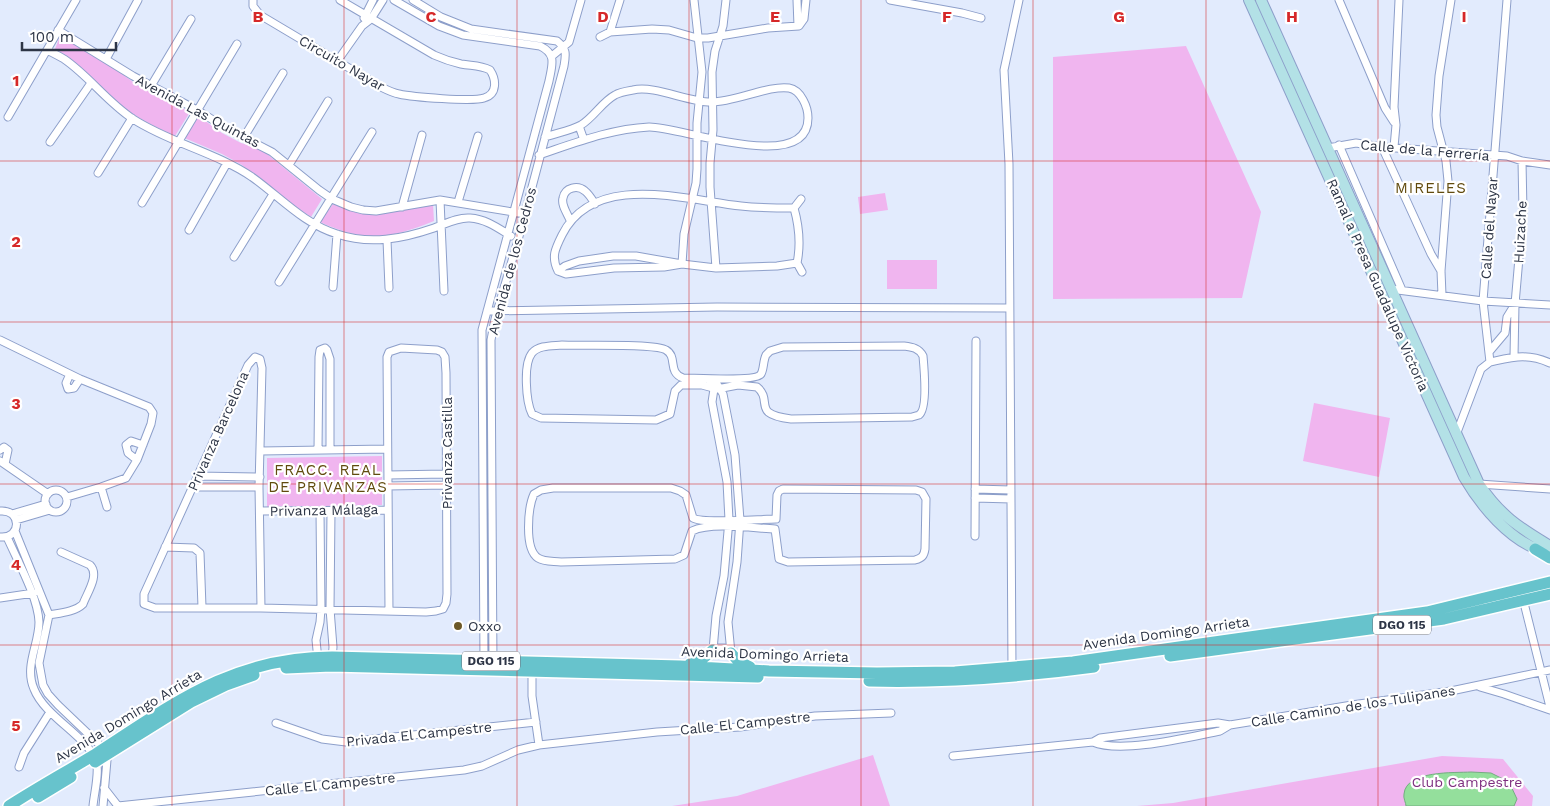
<svg xmlns="http://www.w3.org/2000/svg" width="1550" height="806" viewBox="0 0 1550 806" font-family="'Work Sans',sans-serif">
<style>
.green{fill:#f0b5ef}
.water{fill:#94df9c;stroke:#75ac82}
.lines{fill:none;stroke-linecap:round;stroke-linejoin:round}
.street-casing{stroke:#8d9fca;stroke-width:9}
.secondary-casing{stroke:#8d9fca;stroke-width:12}
.primary-casing{stroke:#fff;stroke-width:14}
.street{stroke:#fff;stroke-width:7}
.secondary{stroke:#b3e1e6;stroke-width:10}
.primary{stroke:#67c3cc;stroke-width:11}
.grid{fill:none;stroke:#d62828;stroke-width:1;stroke-opacity:0.55}
.poi-dot{fill:#6d5928;stroke:#fff;stroke-width:2}
.labels{text-anchor:middle;stroke-width:4.5;stroke-linejoin:round;paint-order:stroke}
.shield{fill:#fff;stroke:#6c727e;stroke-width:1}
.shield-label{font-size:12px;font-weight:bold;fill:#2d3546}
.street-label{font-size:14px;fill:#2d3546;stroke:#fff}
.poi-label{font-size:14px;fill:#2d3546;stroke:#fff;text-anchor:start}
.park-label{font-size:14px;fill:#7e2e7f;stroke:#fff}
.neighbourhood-label{font-size:15px;letter-spacing:1px;fill:#614b0e;stroke:#fff}
.grid-label{font-size:16px;text-anchor:middle;font-weight:bold;fill:#d62828;stroke:#fff;stroke-width:4.5;stroke-linejoin:round;paint-order:stroke}
</style>
<rect width="100%" height="100%" fill="#e2ebfd"/>
<path class="green" d="M60,36l11,4 18,14 28,16 20,15 53,27 -15,24c-19,-9 -38,-18 -55,-31 -24,-18 -38,-40 -65,-56z
M1186,46l75,166 -19,86 -189,1v-242z
M197,115l25,18 19,10 20,6 61,50 -11,18 -37,-25 -32,-27 -20,-11 -40,-17z
M885,193l3,17 -28,4 -2,-17z
M333,204l28,10h21l51,-10 1,17c-45,18 -69,22 -114,1z
M887,260h50v29h-50z
M1314,403l76,15 -11,59 -76,-16z
M382,456v49l-115,2v-49z
M873,755l17,51h-218l65,-10z
M1442,756l61,3 30,37 -1,10h-395l36,-3z"/>
<path class="water" d="M1471,772l20,1 18,9 8,17 -3,7h-108c0,-3 -3,-8 -2,-12 2,-24 51,-21 67,-22z"/>
<g class="lines">
<defs>
<path id="street" d="M253,0v6l7,9 121,72c6,3 12,6 18,7 13,3 74,8 85,4 14,-4 12,-19 6,-28 -10,-5 -18,-4 -29,-6 -9,-2 -18,-5 -27,-9l-94,-55
M394,0l45,26 24,9 77,11c17,8 12,19 9,35l-67,249 2,333
M413,0l28,17 30,12 86,12c10,8 9,13 7,25l-46,174 -23,79 -4,21 2,325
M620,0l-10,32 42,-3 17,1 28,8h11l60,-10 31,-2 5,-7 2,-19
M797,0l1,26
M890,0l72,13 19,5
M1339,0l46,108 9,14
M364,18l9,-18
M58,30l75,46 64,34 32,20 43,22 47,38 13,9 19,8 12,3 13,1 64,-11 85,14
M600,37l10,-5
M47,50c6,3 12,6 17,9 25,17 43,43 69,60 37,24 82,33 119,58 28,20 52,47 85,57 33,11 65,5 97,-6 11,-4 24,-11 36,-10 16,1 28,10 41,18
M552,56l17,-14 12,-42
M106,59l32,-59
M338,60l24,-34 9,-7 12,-19
M151,86l40,-67
M8,117l68,-117
M579,126l5,14
M244,137l39,-64
M50,142l41,-59
M1339,145l63,145
M1382,147l49,107 10,17
M1394,147l2,-22 -2,-18 5,-107
M1328,148l28,-5 26,4 125,9 15,5 28,4
M539,155c36,-12 71,-26 110,-28 30,-1 159,49 159,-9 0,-11 -7,-28 -19,-30 -20,-3 -54,14 -78,14 -24,0 -56,-17 -78,-12 -6,1 -13,2 -18,5 -13,7 -21,22 -34,30 -11,6 -25,8 -36,12
M289,165l39,-64
M98,173l34,-55
M440,200l4,91
M458,202l20,-66
M142,203l95,-159
M402,207l20,-72
M794,208c5,18 7,36 3,55l-20,3 -61,2 -34,-4 -46,-8h-23l-34,5 -14,5 -7,5c-7,-14 -3,-22 4,-36 32,-64 123,-35 179,-29 18,2 35,2 53,2l7,-9
M570,220c-3,-7 -9,-15 -7,-22 2,-11 15,-13 22,-7 4,3 7,8 10,13
M189,230l38,-67
M387,240l2,48
M234,257l39,-63
M797,263l5,9
M716,268l-6,-81v-24l3,-33 -1,-58 3,-21 8,-25 3,-26
M558,271l8,3 48,-6 50,-1 18,-3 2,-30 12,-51 1,-14v-46l5,-51 -8,-72
M279,282l93,-150
M333,287l4,-53
M1390,289l93,12 67,4
M1442,295l-1,-24 7,-90 -2,-20 -9,-34 -1,-12 3,-39 12,-76
M487,311l230,-4 292,1
M0,340l80,39 69,28 4,6 -2,11 -14,36 -11,18 -25,9 -34,10
M562,345c17,1 94,-2 104,5 12,7 1,22 17,28 12,0 73,4 78,-4 3,-5 2,-13 5,-19l4,-4 13,-4 121,-1c8,1 15,2 19,10 1,11 5,53 -4,59 0,0 -7,2 -7,2l-121,2c-41,-5 -17,-18 -34,-32l-19,-2 -21,4 -15,-4h-21l-6,6 -5,23 -14,6 -115,-2 -9,-4c-6,-12 -9,-50 0,-61 7,-8 20,-7 30,-8z
M1489,352l16,-19 2,-16 8,-13
M1514,357l1,-53 8,-92 -1,-51
M1490,362c24,-5 37,-9 60,1
M70,374l-4,9 2,6 6,-1 6,-9
M709,380l8,4 6,10 12,61 5,65 -3,42 -9,60 3,31
M1456,435l25,-66 9,-7 -7,-61 24,-301
M0,450l4,-3 4,3 -3,14
M318,450l1,-93 1,-7 5,-2 2,2 3,9v91
M261,451l126,-2
M137,460l-9,-7 -2,-8 5,-4 12,4
M0,461l48,33
M388,475l58,-1
M197,476l63,1
M1479,484l71,5
M388,486l58,-1
M101,487l6,20
M193,487h66
M553,488h118l9,3 6,4 7,23c9,6 68,1 83,1l1,-24 2,-4 4,-2 133,1 6,2 4,7 -1,50c-1,7 -3,9 -10,11l-127,2 -9,-3 -4,-30c-22,-1 -64,-7 -83,2l-8,24 -9,4 -114,3c-8,-1 -17,0 -23,-4 -14,-9 -10,-51 -4,-64l7,-4z
M975,489l36,1
M45 501a11 11 0 1 1 22 0a11 11 0 1 1-22 0Z
M975,498l36,1
M0,511c22,-2 22,28 0,26
M260,511l128,-1
M331,511l-1,98 3,38 -1,13
M12,514l34,-10
M16,520l34,-10
M15,531l34,84 -10,48 4,22 5,9 10,11 45,43 4,12 -4,46
M975,536l1,-195
M7,537c10,23 31,60 32,85 0,23 -15,44 -5,67 11,28 53,47 62,72 4,10 -2,33 -3,45
M165,547l29,1 6,5 2,54
M0,598l34,-5
M1523,599l27,108
M261,608l-2,-121 3,-119 -2,-9 -5,-2 -7,8 -104,229v10l11,4h106l165,4 10,-1 7,-2 3,-6 1,-9 -1,-221 -1,-16 -3,-5 -5,-2 -36,-2 -12,4 -2,5 2,254
M49,615c11,-2 26,-3 34,-11 4,-11 17,-29 7,-39l-29,-13
M714,648h16
M713,650l3,-34 8,-40 5,-56 -2,-38 -15,-80 2,-13 2,-4
M318,660l-2,-20 4,-18 1,-13 -1,-98
M532,667v29l7,49
M1012,670l-3,-506 -5,-94 15,-70
M1480,687l24,7 46,16
M276,723l46,16 24,3 190,-20
M1093,742c28,12 96,-5 127,-11l10,-6
M953,756l140,-14 7,-4 118,-15 12,2 122,-20 99,-14 99,-21
M19,767l5,-14 26,-41
M104,788l14,18
M118,806l346,-36 18,-4 36,-16 21,-5 118,-13 83,-5 75,-11 76,-3"/>
<path id="secondary" d="M1249,0l215,477c17,29 45,63 78,74
M1261,0l218,484c21,31 39,43 71,62"/>
<path id="primary" d="M1535,549l15,9
M731,653l7,8 12,6
M1170,656l274,-37 106,-25
M690,664l11,-4 12,-10
M286,668l45,-2 427,11
M869,681c75,2 151,-4 225,-14
M95,762l96,-60 35,-17 28,-10
M38,797l33,-20
M9,806c28,-18 57,-34 85,-51 79,-51 139,-98 238,-98l348,9 89,5 108,2 78,-1 118,-10 354,-50 123,-30"/>
</defs>
<use href="#street" class="street-casing"/>
<use href="#secondary" class="secondary-casing"/>
<use href="#primary" class="primary-casing"/>
<use href="#street" class="street"/>
<use href="#secondary" class="secondary"/>
<use href="#primary" class="primary"/>
</g>
<path class="grid" d="M172,0v806M344,0v806M517,0v806M689,0v806M861,0v806M1033,0v806M1206,0v806M1378,0v806M0,161h1550M0,322h1550M0,484h1550M0,645h1550"/>
<circle class="poi-dot" cx="458" cy="626" r="5"/>
<g class="labels">
<g class="shield">
<rect x="1373" y="615.5" width="58" height="19" rx="4"/>
<rect x="462" y="651.5" width="58" height="19" rx="4"/>
</g>
<g class="shield-label">
<text x="1402" y="629">DGO 115</text>
<text x="491" y="665">DGO 115</text>
</g>
<g class="street-label">
<text transform="translate(342 63) rotate(30)" y="5">Circuito Nayar</text>
<text transform="translate(198 111) rotate(28)" y="5">Avenida Las Quintas</text>
<text transform="translate(1425 150) rotate(5)" y="5">Calle de la Ferrería</text>
<text transform="translate(1489 228) rotate(-86)" y="5">Calle del Nayar</text>
<text transform="translate(1520 232) rotate(-87)" y="5">Huizache</text>
<text transform="translate(512 261) rotate(-75)" y="5">Avenida de los Cedros</text>
<text transform="translate(1378 285) rotate(66)" y="5">Ramal a Presa Guadalupe Victoria</text>
<text transform="translate(218 431) rotate(-66)" y="5">Privanza Barcelona</text>
<text transform="translate(447 453) rotate(-90)" y="5">Privanza Castilla</text>
<text transform="translate(324 510) rotate(-1)" y="5">Privanza Málaga</text>
<text transform="translate(1166 633) rotate(-8)" y="5">Avenida Domingo Arrieta</text>
<text transform="translate(765 654) rotate(2)" y="5">Avenida Domingo Arrieta</text>
<text transform="translate(1353 706) rotate(-9)" y="5">Calle Camino de los Tulipanes</text>
<text transform="translate(128 716) rotate(-31)" y="5">Avenida Domingo Arrieta</text>
<text transform="translate(745 723) rotate(-6)" y="5">Calle El Campestre</text>
<text transform="translate(419 734) rotate(-6)" y="5">Privada El Campestre</text>
<text transform="translate(330 784) rotate(-6)" y="5">Calle El Campestre</text>
</g>
<g class="poi-label">
<text x="468" y="631">Oxxo</text>
</g>
<g class="park-label">
<text x="1467" y="787">Club Campestre</text>
</g>
<g class="neighbourhood-label">
<text x="1431" y="193">MIRELES</text>
<text x="328" y="475">FRACC. REAL<tspan x="328" dy="17">DE PRIVANZAS</tspan></text>
</g>
</g>
<g class="grid-label">
<text x="258" y="22">B</text>
<text x="431" y="22">C</text>
<text x="603" y="22">D</text>
<text x="775" y="22">E</text>
<text x="947" y="22">F</text>
<text x="1119" y="22">G</text>
<text x="1292" y="22">H</text>
<text x="1464" y="22">I</text>
<text x="16" y="86">1</text>
<text x="16" y="247">2</text>
<text x="16" y="409">3</text>
<text x="16" y="570">4</text>
<text x="16" y="731">5</text>
</g>
<path d="M22 42v8h94v-8" fill="none" stroke="#2d3546" stroke-width="2.5"/>
<text x="30" y="42" font-size="15" fill="#2d3546" stroke="#ffffff" stroke-width="4" paint-order="stroke">100 m</text>
</svg>
